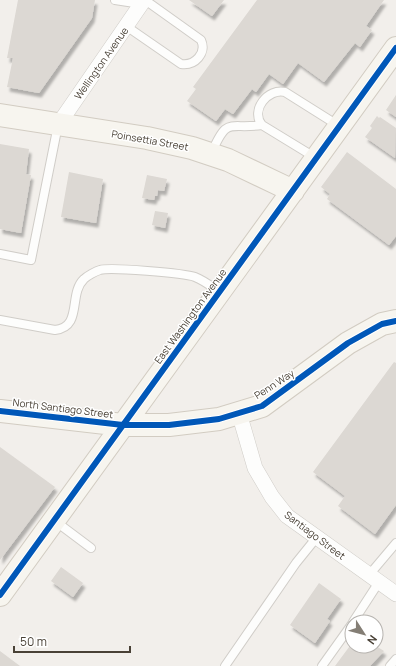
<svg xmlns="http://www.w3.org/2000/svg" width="396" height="666" viewBox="0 0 396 666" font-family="Manrope,sans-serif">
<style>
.building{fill:#dcd8d3;filter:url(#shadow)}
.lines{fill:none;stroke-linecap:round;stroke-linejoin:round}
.lane-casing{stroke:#d0cdc8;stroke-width:10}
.street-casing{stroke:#d0cdc8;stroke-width:16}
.secondary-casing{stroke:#d2ccc2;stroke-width:24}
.lane{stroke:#fdfdfc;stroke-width:8}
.street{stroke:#fdfdfc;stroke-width:15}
.secondary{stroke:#f7f5ef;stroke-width:22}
.cycleway-casing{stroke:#fff;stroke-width:8}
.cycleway{stroke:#0057b8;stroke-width:6}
.labels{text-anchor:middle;stroke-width:3;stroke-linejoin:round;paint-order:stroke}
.street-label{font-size:10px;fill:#494136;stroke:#fff}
</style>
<defs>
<filter id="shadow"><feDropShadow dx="2.5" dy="4.5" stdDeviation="1" flood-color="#0004"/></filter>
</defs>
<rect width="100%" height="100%" fill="#f2efeb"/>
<path class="building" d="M18,0h77l-3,18 -53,75 -32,-6 6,-29h-6z
M189,0h35l-12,16z
M257,0h127l-18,26 6,4 -12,17 -5,-4 -31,39 -26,-19 -15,21 -14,-10 -13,18 -4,-3 -19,25 -8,-5 -9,12 -29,-20 9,-12 -3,-2z
M396,95v22l-10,-7z
M377,116l2,2 1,-1 16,11 -1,30 -30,-21 7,-9 -2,-2z
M0,144l29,5 -3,25 5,1 -10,58 -21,-4z
M347,152l49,37v47l-7,9 -62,-46 3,-5 -9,-7z
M69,172l34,7 -7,44 -35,-6z
M147,175l20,4 -3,12 -6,-1 -1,6h-2l-1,4 -12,-2z
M155,211l13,2 -3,15 -13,-3z
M394,362l2,1v142l-21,29 -37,-28 7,-10 -32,-24z
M0,447l55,40 -55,73z
M61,567l22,16 -10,14 -22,-16z
M319,583l22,16 -14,20 3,2 -15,22 -25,-18z
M352,643v3h24l8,5 -14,15h-35z
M0,651l20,15h-20z"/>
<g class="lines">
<defs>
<path id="lane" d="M115,0l26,4
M126,26l55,38c14,2 26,-11 20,-24l-56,-40
M211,154c17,-39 17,-24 51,-29
M316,158l-54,-33c-12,-15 6,-37 23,-33l54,34
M0,254l31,6 27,-135
M0,320l55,10c28,-3 13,-36 29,-51 3,-3 12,-8 16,-9 10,-3 84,3 95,7 8,3 16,9 23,14
M55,521l36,27
M369,575l27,-32
M353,622l26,-40
M225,666l71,-103 21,-26
M322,666l30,-42
M390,666l6,-7"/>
<path id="street" d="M58,125l86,-125
M239,413l16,55 17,29 15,19 109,78"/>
<path id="secondary" d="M0,115l147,23 45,10 36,12 65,31
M0,411l123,14h46l50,-6 43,-13 86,-63 34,-19 14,-3
M0,595l396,-547"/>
</defs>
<use href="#lane" class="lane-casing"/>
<use href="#street" class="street-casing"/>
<use href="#secondary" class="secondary-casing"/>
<use href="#lane" class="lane"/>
<use href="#street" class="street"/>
<use href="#secondary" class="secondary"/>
<defs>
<path id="cycleway" d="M0,411l123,14h46l50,-6 43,-13 86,-63 34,-19 14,-3
M0,595l396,-547"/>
</defs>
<use href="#cycleway" class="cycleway-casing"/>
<use href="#cycleway" class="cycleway"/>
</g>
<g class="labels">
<g class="street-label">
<text transform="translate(101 63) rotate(-55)" y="4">Wellington Avenue</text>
<text transform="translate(150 140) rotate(10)" y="4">Poinsettia Street</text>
<text transform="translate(190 316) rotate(-54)" y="4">East Washington Avenue</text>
<text transform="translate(274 384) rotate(-33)" y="4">Penn Way</text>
<text transform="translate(63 408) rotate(7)" y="4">North Santiago Street</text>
<text transform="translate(315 535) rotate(37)" y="4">Santiago Street</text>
</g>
</g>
<g transform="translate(364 634) rotate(126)"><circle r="19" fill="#ffffff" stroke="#b6b3af"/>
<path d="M0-3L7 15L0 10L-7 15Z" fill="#847e75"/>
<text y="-6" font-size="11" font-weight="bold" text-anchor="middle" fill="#494136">N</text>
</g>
<path d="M14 646v6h116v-6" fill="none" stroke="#494136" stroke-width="2"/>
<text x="20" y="646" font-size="12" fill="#494136" stroke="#ffffff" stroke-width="3" paint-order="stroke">50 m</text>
</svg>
